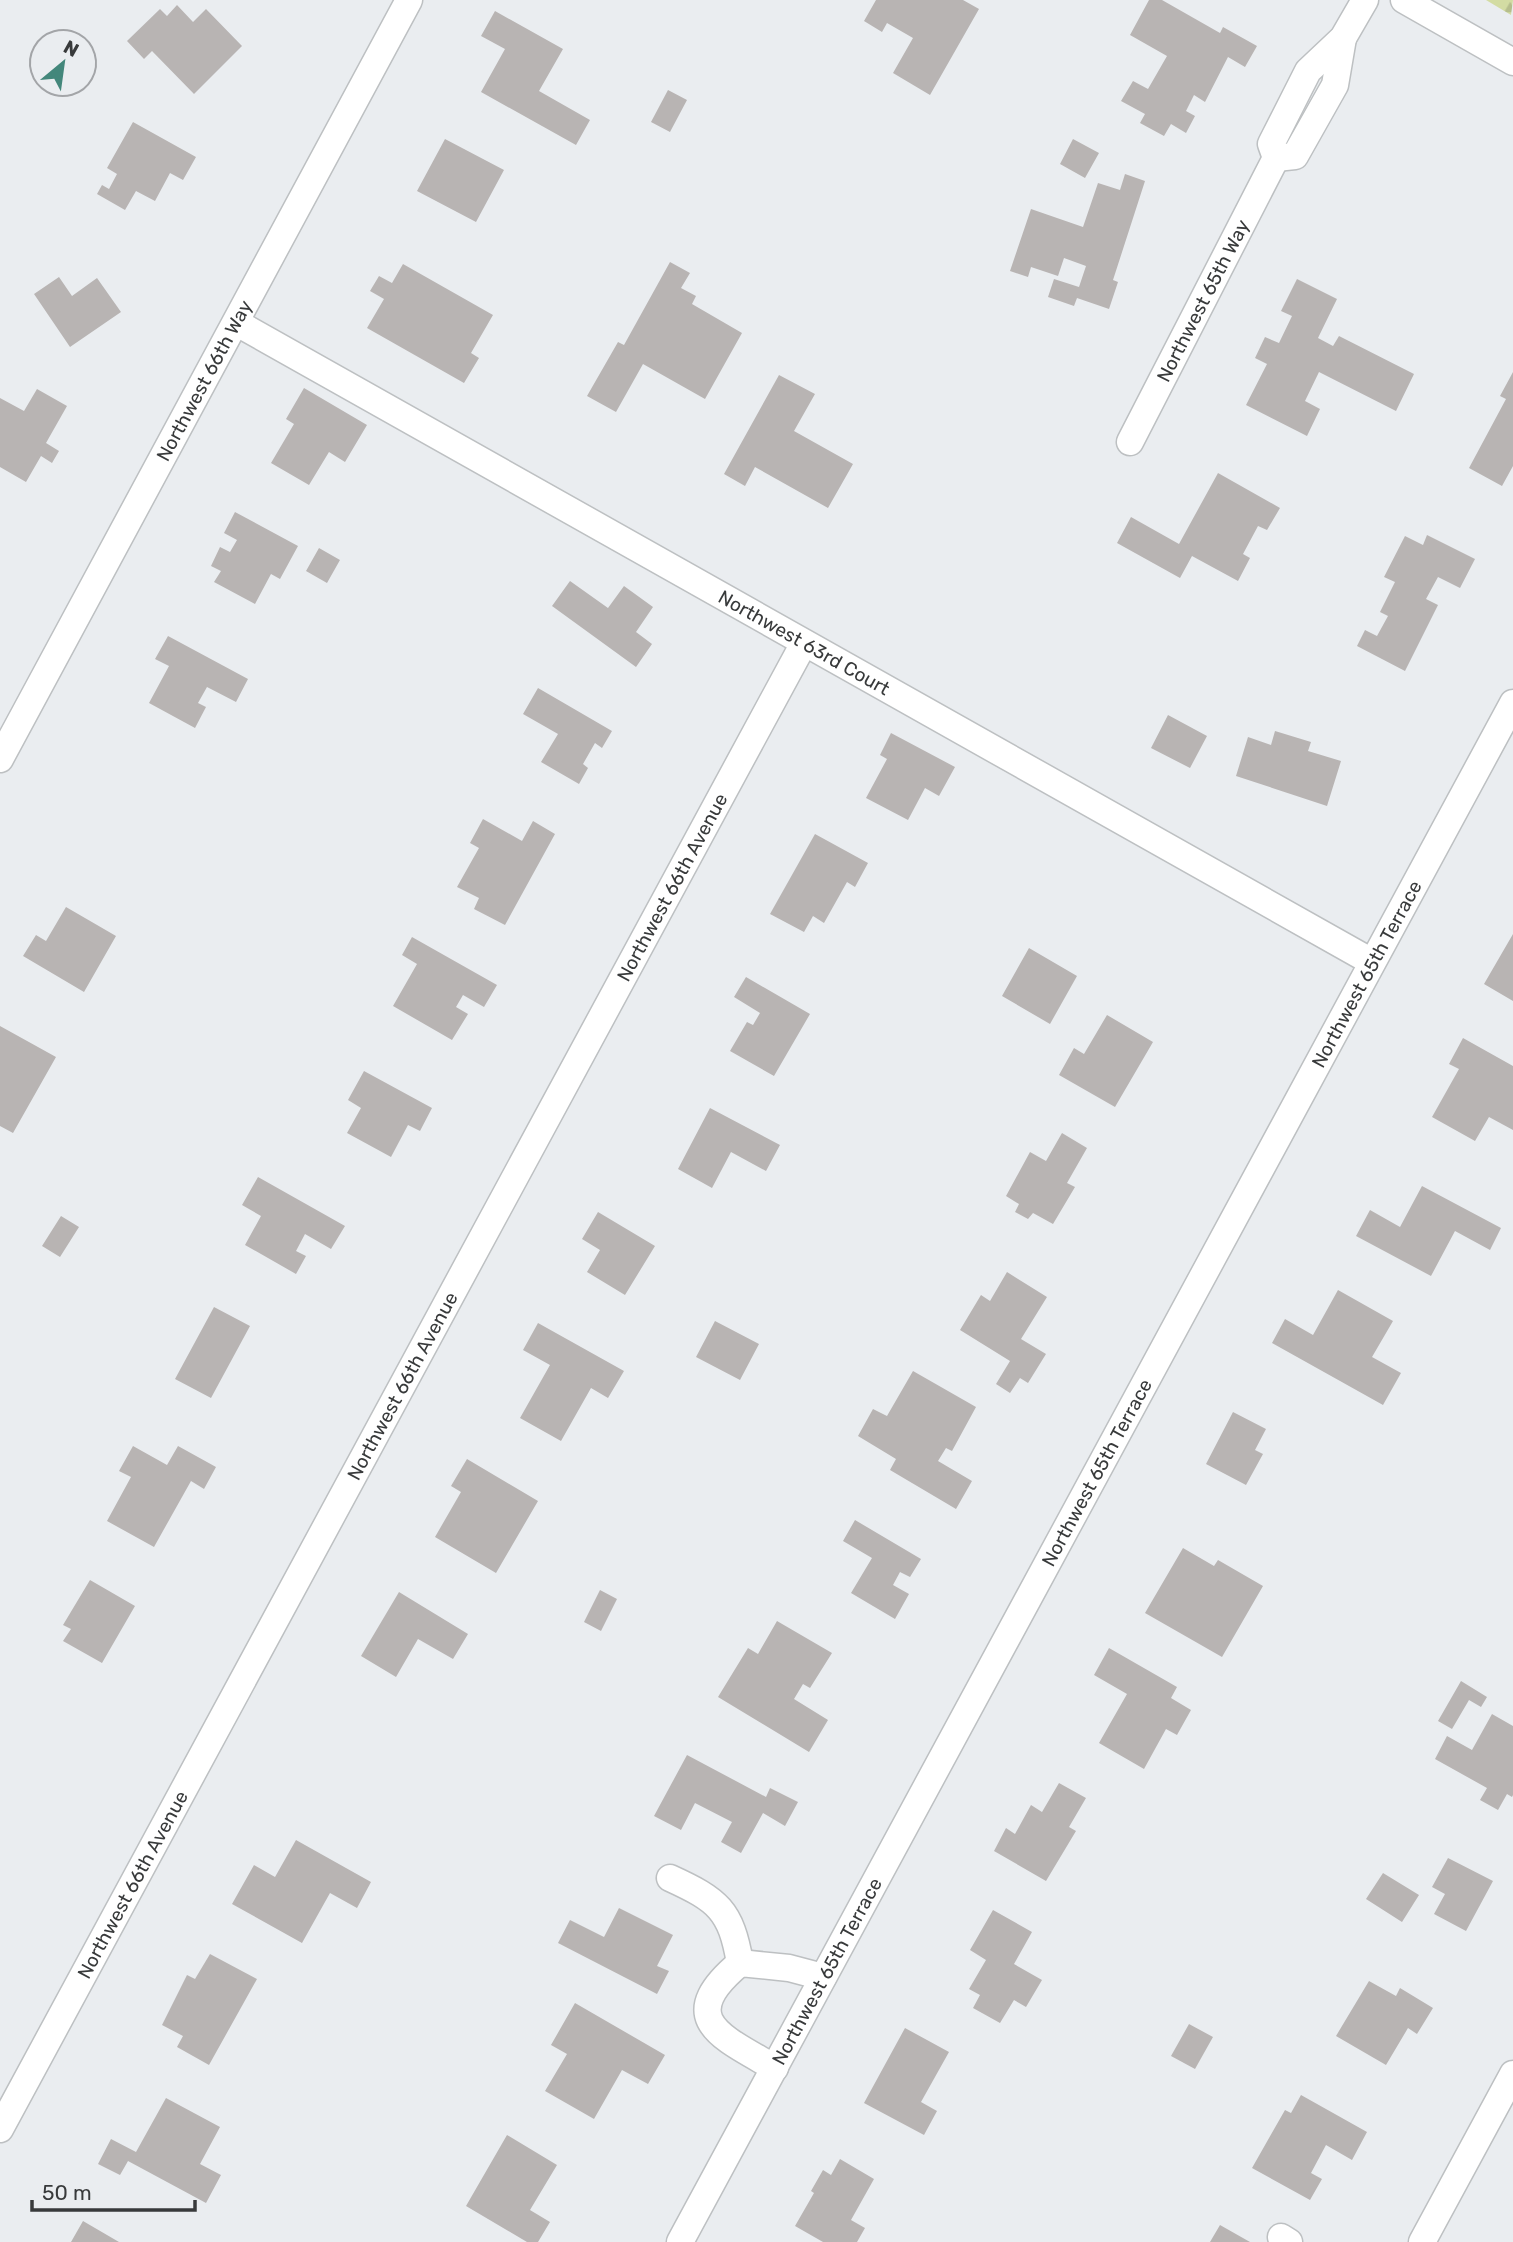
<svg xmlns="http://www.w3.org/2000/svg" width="1513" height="2242" viewBox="0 0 1513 2242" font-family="Rubik,sans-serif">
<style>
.forest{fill:url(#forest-firs)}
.building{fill:#b8b4b3}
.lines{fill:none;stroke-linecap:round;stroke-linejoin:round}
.minor-casing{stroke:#bdc0c2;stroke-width:29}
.minor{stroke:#fff;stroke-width:26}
.labels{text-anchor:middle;stroke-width:6;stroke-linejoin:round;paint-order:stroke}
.street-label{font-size:19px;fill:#383a3b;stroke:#eaedf0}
</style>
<defs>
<pattern id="forest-firs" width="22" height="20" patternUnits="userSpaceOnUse" patternTransform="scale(1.75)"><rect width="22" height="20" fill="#d3dca3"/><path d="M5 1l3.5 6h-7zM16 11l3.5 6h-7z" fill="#b6be8d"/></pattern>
</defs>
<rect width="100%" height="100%" fill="#eaedf0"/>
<path class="forest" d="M1486,0h27l-2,15z"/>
<path class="building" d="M876,0h87l16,9 -49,86 -37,-22 20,-35 -26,-15 -5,9 -18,-11z
M1149,0h13l58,33 3,-6 34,19 -12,21 -17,-10 -23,45 -11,-7 -8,16 9,5 -9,17 -15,-9 -7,12 -24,-13 5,-9 -24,-13 12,-20 15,8 19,-33 -37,-21z
M177,5l16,17 13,-13 36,37 -48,48 -42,-43 -8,8 -17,-18 33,-32 7,7z
M495,11l68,38 -24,42 51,29 -14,25 -95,-53 24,-43 -24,-13z
M668,90l19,10 -17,32 -19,-10z
M133,122l63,35 -13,23 -13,-7 -15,28 -19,-10 -11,19 -28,-16 5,-9 7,4 8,-15 -10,-6z
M445,139l59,31 -28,52 -59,-31z
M1073,139l26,14 -14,25 -25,-14z
M1125,174l20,7 -32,99 5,2 -9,27 -32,-11 -3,8 -26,-9 6,-18 25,8 7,-21 -22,-8 -6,18 -27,-9 -3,10 -18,-6 21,-62 52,18 15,-44 22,7z
M670,262l20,11 -9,15 15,8 -4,8 50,29 -37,66 -62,-35 -27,48 -29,-16 31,-54 6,3z
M403,264l90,51 -22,38 8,5 -15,25 -97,-55 17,-29 -14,-8 9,-15 13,7z
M59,277l13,19 25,-18 24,34 -51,35 -36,-53z
M1297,279l40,20 -19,39 15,8 6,-10 75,38 -18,37 -77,-39 -14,29 15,8 -13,27 -61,-31 21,-41 -12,-6 10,-21 14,6 13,-27 -11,-5z
M1513,372v94l-11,20 -33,-18 37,-69 -6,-3z
M779,375l36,19 -21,37 59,33 -25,44 -73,-41 -10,19 -21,-12z
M304,388l63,37 -22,37 -16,-10 -20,33 -38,-22 23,-39 -8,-5z
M37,389l30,17 -21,37 13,8 -7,12 -11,-7 -15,26 -26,-15v-69l24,13z
M1218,473l62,35 -13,22 -9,-4 -15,28 7,4 -12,23 -46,-25 -12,22 -63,-35 14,-26 48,27z
M235,512l63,34 -18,33 -9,-5 -16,30 -41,-22 7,-11 -10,-5 9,-19 10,5 7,-12 -13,-7z
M1427,535l48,24 -15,29 -22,-11 -12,22 12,6 -33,66 -48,-25 8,-16 12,6 11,-20 -8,-4 15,-30 -11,-5 21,-41 18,9z
M319,548l21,12 -13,23 -21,-12z
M570,581l38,27 16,-22 29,21 -17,25 16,12 -16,23 -84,-61z
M168,636l80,43 -12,23 -29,-15 -9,16 8,4 -11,21 -46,-25 20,-37 -14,-7z
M538,688l74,43 -10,17 -7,-5 -12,21 5,4 -9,16 -38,-22 17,-28 -35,-20z
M1168,715l39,21 -17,32 -39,-20z
M1275,731l36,11 -3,9 33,10 -14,45 -91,-30 12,-39 23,8z
M891,733l64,34 -16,29 -14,-8 -17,32 -42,-22 21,-39 -7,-4z
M483,819l39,22 11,-20 22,13 -50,91 -31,-16 5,-11 -22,-11 22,-39 -9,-5z
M815,834l53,29 -13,24 -8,-5 -23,41 -11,-7 -9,16 -34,-18z
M66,907l50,29 -32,56 -61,-36 13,-21 10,6z
M1513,934v67l-29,-17z
M412,937l85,48 -13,22 -21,-12 -7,12 12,7 -16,26 -59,-34 24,-42 -15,-9z
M1029,948l48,28 -27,48 -48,-28z
M746,977l64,37 -36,62 -44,-25 17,-29 6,3 7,-12 -26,-16z
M1107,1015l46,27 -38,65 -56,-32 15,-27 10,6z
M0,1026l56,31 -43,76 -13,-7z
M1463,1038l50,28v64l-24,-13 -14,24 -43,-24 27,-48 -10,-5z
M364,1071l68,37 -12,23 -12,-6 -17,32 -44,-24 14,-25 -13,-8z
M710,1108l70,37 -14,26 -35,-19 -19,36 -34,-19z
M1062,1133l25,15 -20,35 8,4 -22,37 -20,-11 -5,6 -13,-7 4,-8 -13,-8 24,-44 16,9z
M258,1177l87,49 -14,23 -26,-15 -9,17 10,5 -10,18 -51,-29 16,-29 -19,-11z
M1422,1186l79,42 -11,22 -35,-19 -24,45 -75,-40 14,-26 30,17z
M598,1212l57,34 -30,49 -38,-23 13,-22 -18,-11z
M61,1216l18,11 -19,30 -18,-11z
M1007,1272l40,25 -26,42 25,15 -18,29 -8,-5 -10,15 -14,-9 14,-23 -50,-31 21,-35 9,6z
M1338,1290l55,31 -21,36 29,16 -18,32 -111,-62 13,-24 28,16z
M214,1307l36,19 -39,72 -36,-19z
M715,1321l44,23 -19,36 -44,-23z
M538,1323l86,48 -16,27 -17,-10 -30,53 -41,-23 30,-53 -27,-15z
M913,1371l63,36 -24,44 -6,-3 -8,13 34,20 -16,28 -66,-39 6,-11 -38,-23 15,-27 14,7z
M1233,1412l33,17 -11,21 8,4 -17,31 -40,-21z
M133,1446l34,19 11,-19 38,21 -12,22 -13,-8 -37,66 -47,-26 24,-44 -12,-6z
M467,1459l71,42 -42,72 -61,-36 26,-45 -10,-6z
M855,1520l66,39 -11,18 -10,-5 -7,13 16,9 -14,25 -44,-26 21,-35 -29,-17z
M1183,1548l31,18 4,-6 45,26 -41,71 -77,-44z
M90,1580l45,26 -33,57 -39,-22 8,-12 -8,-4z
M600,1590l17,9 -16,32 -17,-9z
M399,1592l69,42 -15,25 -35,-20 -22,38 -35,-21z
M777,1621l55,32 -22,35 -7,-4 -9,15 34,21 -19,32 -91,-55 30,-49 10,6z
M1109,1648l68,39 -6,11 20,12 -14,25 -11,-6 -22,40 -45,-26 28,-49 -33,-19z
M1461,1681l26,16 -6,10 -12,-7 -17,29 -14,-8z
M1492,1714l21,12v69l-1,2 -5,-3 -9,16 -18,-10 7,-12 -52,-29 12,-23 25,14z
M687,1755l79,42 4,-9 28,14 -13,24 -22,-13 -22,40 -20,-11 11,-20 -37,-19 -14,27 -27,-14z
M1059,1783l27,15 -17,29 7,4 -30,50 -52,-30 12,-23 9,6 16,-29 11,7z
M296,1840l75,42 -14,26 -27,-15 -28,50 -70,-39 22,-39 21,12z
M1448,1858l45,23 -27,50 -32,-17 11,-20 -13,-7z
M1383,1873l36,22 -17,27 -36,-23z
M619,1908l54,27 -16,31 12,5 -12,23 -99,-51 12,-23 34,17z
M993,1910l39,22 -18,32 28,16 -16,27 -12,-7 -14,23 -27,-15 7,-13 -11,-6 17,-29 -16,-10z
M210,1954l47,25 -48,86 -32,-18 6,-11 -21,-11 25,-50 8,4z
M1369,1981l27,15 4,-8 33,20 -16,26 -9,-6 -22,37 -50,-29z
M575,2003l90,52 -17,29 -26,-14 -28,49 -49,-28 22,-37 -16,-9z
M1189,2024l24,13 -18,32 -24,-13z
M905,2028l44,24 -28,50 16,9 -13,24 -60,-32z
M1301,2095l66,37 -15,28 -26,-15 -15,28 11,6 -12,21 -58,-32 33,-58 6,3z
M166,2098l54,29 -20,37 21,11 -15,28 -78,-42 -8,14 -22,-11 13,-25 25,13z
M507,2135l50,30 -27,45 20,12 -12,20h-11l-61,-36z
M840,2159l34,20 -23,41 14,8 -8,14h-34l-28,-16 19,-33 -3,-2 12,-21 8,5z
M83,2221l36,21h-48z
M1220,2225l30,17h-40z"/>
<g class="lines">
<defs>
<g id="minor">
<path d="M1404,0l109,62"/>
<path d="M1276,158l19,-2 40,-71 8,-47"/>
<path id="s1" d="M237,323l1135,639"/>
<path id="s2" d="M1130,442l146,-284 -5,-14 37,-73 35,-33 22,-38"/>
<path id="s3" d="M0,759l409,-759"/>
<path d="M670,1878c48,22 61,32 70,85"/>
<path d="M775,2068c-53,-31 -102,-49 -35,-105l49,5 34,9"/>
<path id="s4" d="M0,2129l804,-1486"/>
<path d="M1281,2237l8,5"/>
<path id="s5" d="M680,2242l833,-1539"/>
<path d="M1422,2242l91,-168"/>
</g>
</defs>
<use href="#minor" class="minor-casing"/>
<use href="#minor" class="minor"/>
</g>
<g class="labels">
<g class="street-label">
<text dy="7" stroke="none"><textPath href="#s2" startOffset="159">Northwest 65th Way</textPath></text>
<text dy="7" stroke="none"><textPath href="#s3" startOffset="430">Northwest 66th Way</textPath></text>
<text dy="7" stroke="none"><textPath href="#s1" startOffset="651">Northwest 63rd Court</textPath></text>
<text dy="7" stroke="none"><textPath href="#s4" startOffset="1412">Northwest 66th Avenue</textPath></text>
<text dy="7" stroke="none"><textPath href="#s5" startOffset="1442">Northwest 65th Terrace</textPath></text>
<text dy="7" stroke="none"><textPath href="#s4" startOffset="845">Northwest 66th Avenue</textPath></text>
<text dy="7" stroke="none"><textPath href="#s5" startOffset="875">Northwest 65th Terrace</textPath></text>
<text dy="7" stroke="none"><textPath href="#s4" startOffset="278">Northwest 66th Avenue</textPath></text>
<text dy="7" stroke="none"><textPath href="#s5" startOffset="308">Northwest 65th Terrace</textPath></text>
</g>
</g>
<g transform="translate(63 63) rotate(29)"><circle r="33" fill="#eaedf0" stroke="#a3a5a8" stroke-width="2"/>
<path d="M0-5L12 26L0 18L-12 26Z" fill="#43877b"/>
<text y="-10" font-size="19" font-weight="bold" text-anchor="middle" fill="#383a3b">N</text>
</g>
<path d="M32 2200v10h163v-10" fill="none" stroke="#383a3b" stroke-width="3.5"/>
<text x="42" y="2200" font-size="21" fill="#383a3b" stroke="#eaedf0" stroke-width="5" paint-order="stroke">50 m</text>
</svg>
